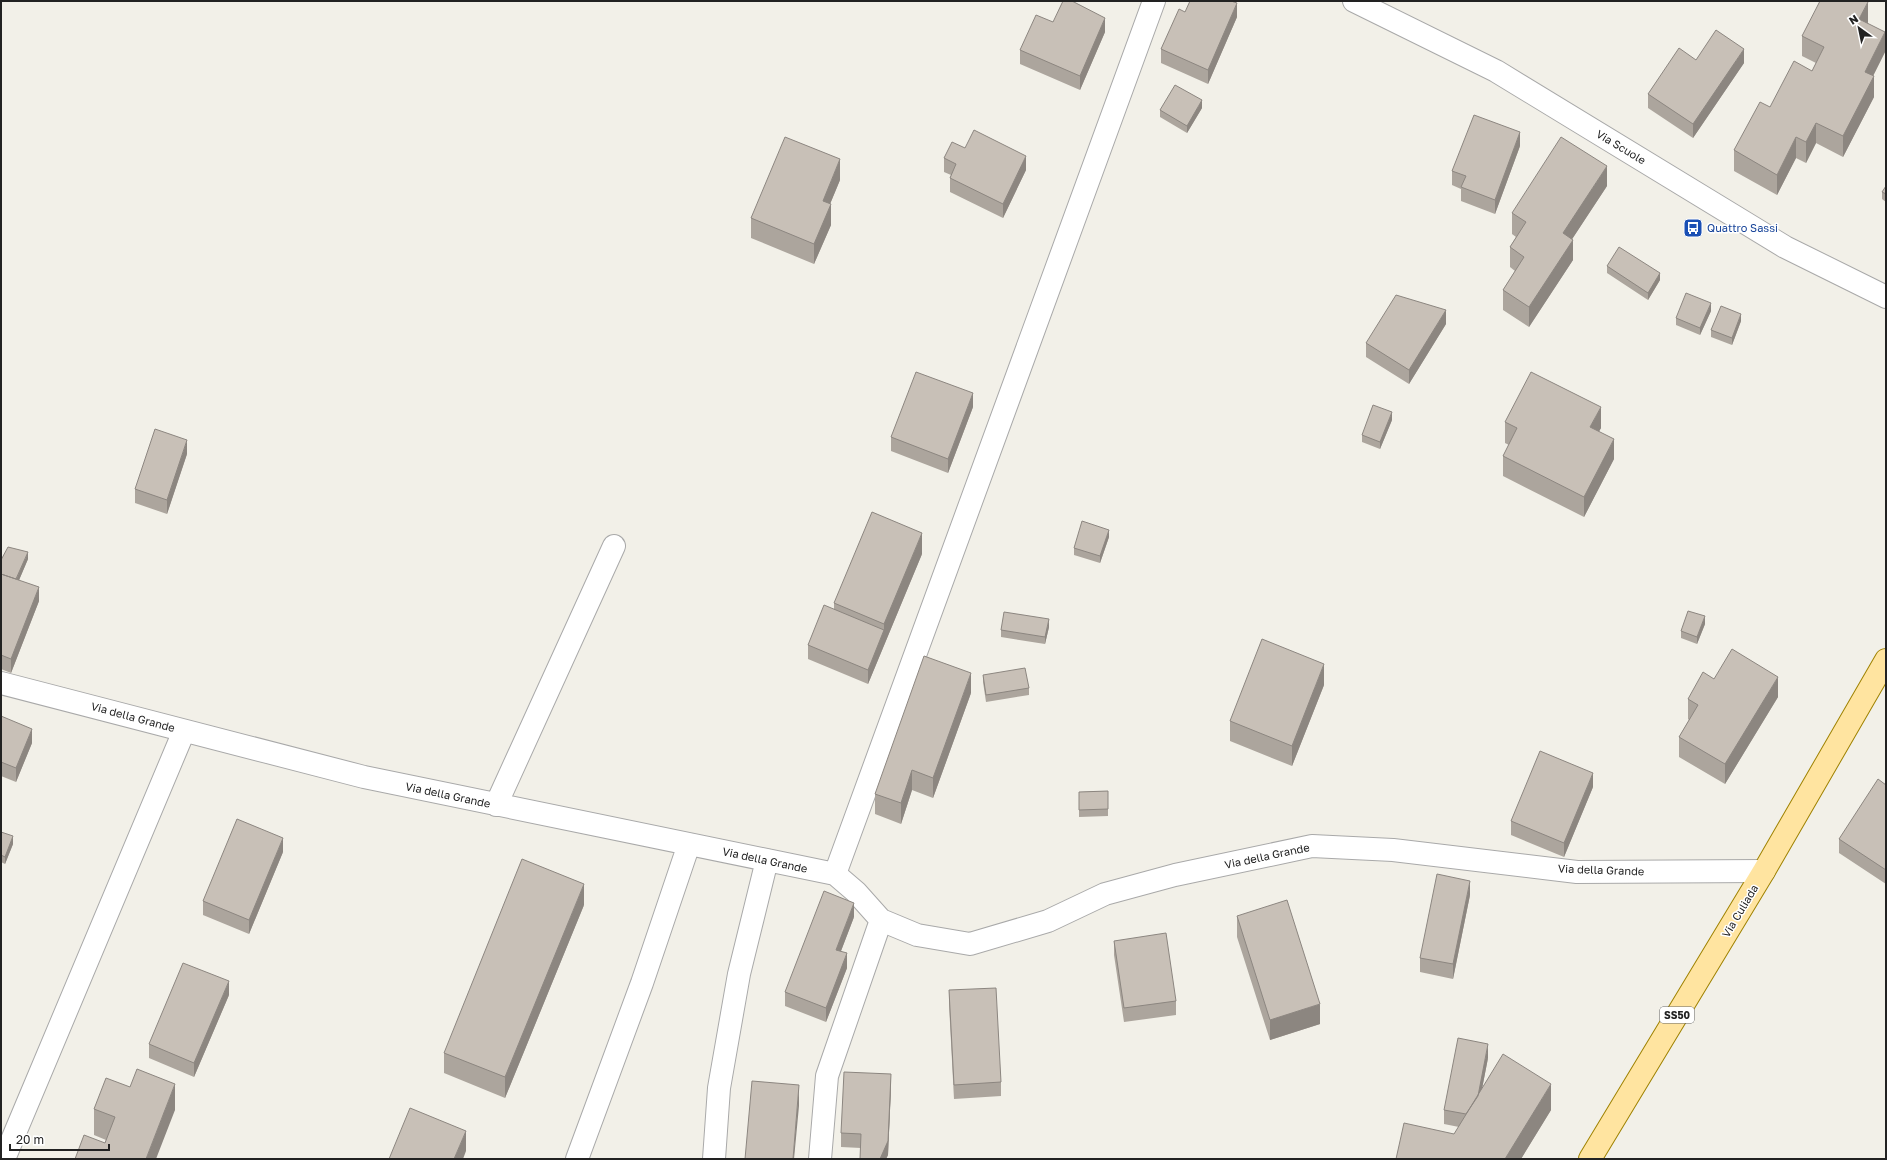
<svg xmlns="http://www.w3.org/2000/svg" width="1887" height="1160" viewBox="0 0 1887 1160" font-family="'Golos Text',sans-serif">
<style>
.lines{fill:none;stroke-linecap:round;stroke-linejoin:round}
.minor-casing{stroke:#a9a9a9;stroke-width:24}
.primary-casing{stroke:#9f8200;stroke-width:24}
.minor{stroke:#fff;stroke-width:22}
.primary{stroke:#ffe4a0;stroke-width:22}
.wall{fill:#aca59d}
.shaded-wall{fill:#8c8680}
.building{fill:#c8c0b7;stroke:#8c8680}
.labels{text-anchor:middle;stroke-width:3;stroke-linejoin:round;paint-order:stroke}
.shield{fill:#fff;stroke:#646464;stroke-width:1}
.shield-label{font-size:10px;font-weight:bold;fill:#222}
.street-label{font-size:11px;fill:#222;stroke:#fff}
.transit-label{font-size:11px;fill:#164399;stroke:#fff;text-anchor:start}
</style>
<rect width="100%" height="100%" fill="#f2f0e8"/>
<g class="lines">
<defs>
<path id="minor" d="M1354,1l142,70 289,176 101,50
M1,683l363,94 471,97 21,18 25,28 36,15 53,9 78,-23 57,-27 70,-19 137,-29 81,4 184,22 187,-1
M496,805l118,-259
M835,874l319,-873
M4,1159l180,-428
M577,1159l65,-176 47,-139
M714,1159l5,-71 20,-114 28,-114
M820,1159l7,-83 54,-156"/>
<path id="primary" d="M1590,1159l174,-288 122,-211"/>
</defs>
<use href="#minor" class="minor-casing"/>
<use href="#primary" class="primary-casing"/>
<use href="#minor" class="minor"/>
<use href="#primary" class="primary"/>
</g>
<path class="wall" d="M1185,12l52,5 -29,67 -47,-21v-14z
M1053,22l52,10 -25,58 -60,-26v-14z
M1868,22v1l17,29 -12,24 1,21 -31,60 -27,-14 -10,20 -10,-5 -19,37 -43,-24v-21l36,-43 42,-36 4,-8 -14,-7v-20z
M1696,60l48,3 -51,75 -45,-30v-14z
M1202,108l-15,25 -27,-16v-7z
M1520,146l-25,68 -34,-13v-12l-9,-4v-14z
M965,148l61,22 -23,48 -53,-26v-14l1,-3 -7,-3v-14z
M840,180l-10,24 1,21 -17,39 -63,-26v-20z
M1607,186l-35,53 1,21 -44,67 -26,-17v-20l12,-19 -5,-4v-20l6,-10 -4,-3v-21z
M1886,186v16l-4,-3v-7z
M1607,266l53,14 -12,20 -41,-27z
M1711,311l-11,24 -24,-10v-7z
M1741,321l-9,24 -21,-8v-7z
M1446,324l-37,60 -43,-27v-14z
M973,407l-25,66 -57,-22v-14z
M1392,420l-12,29 -18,-7v-7z
M1505,422l96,6 -2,3 15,28 -30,58 -81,-41v-20l6,-11 -4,-2z
M187,454l-20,60 -32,-11v-14z
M1109,537l-9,26 -26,-8v-7z
M922,554l-54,130 -60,-25v-14l26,-36v-6z
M28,559l-9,21 20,21 -28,72 -10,-4v-109z
M1705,624l-8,20 -16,-6v-7z
M1049,627l-4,17 -44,-7v-7z
M983,675l46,13v7l-43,7 -3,-20z
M1714,679l64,18 -53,87 -46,-27v-20l10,-17 -1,-1v-20z
M1324,685l-32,81 -62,-25v-20z
M971,693l-38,105 -21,-8 -11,34 -26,-10v-20z
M1,716l31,27 -16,39 -15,-6z
M1886,785v99l-47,-31v-14z
M1593,787l-29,70 -53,-22v-14z
M1108,791v25l-29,1v-25z
M1,832l12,12 -8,20 -4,-2z
M283,852l-34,82 -46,-19v-14z
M1470,895l-17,84 -33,-7v-14z
M584,905l-79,193 -61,-25v-20z
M1237,916l83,108 -50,16 -33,-103z
M854,917l-13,34 6,17 -21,54 -41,-16v-14z
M1114,941l62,60v14l-52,7 -10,-67z
M949,990l52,92v14l-47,3 -5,-95z
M229,995l-35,82 -45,-19v-14z
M1488,1058l-6,31 69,21 -30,49h-125l58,-25 5,-7 -15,-3v-14z
M891,1088l-3,67 -2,4h-26l1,-11 -20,-1v-14z
M94,1109l81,1 -70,33 1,-3 -12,-5z"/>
<path class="shaded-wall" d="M1868,2v20l-9,17v-20z
M1237,3v14l-29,67v-14z
M1105,18v14l-25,58v-14z
M1885,32v20l-20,40v-20z
M1744,49v14l-51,75v-14z
M1874,76v21l-31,60v-21z
M1202,100v8l-15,25v-7z
M1816,123v20l-10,20v-21z
M1520,132v14l-25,68v-14z
M1796,137v21l-19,37v-20z
M1026,156v14l-23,48v-14z
M840,159v21l-17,41v-20z
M1607,166v20l-44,67v-20z
M831,204v21l-17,39v-20z
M1573,240v20l-44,67v-20z
M1660,273v7l-12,20v-7z
M1711,303v8l-11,24v-7z
M1446,310v14l-37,60v-14z
M1741,314v7l-9,24v-7z
M973,393v14l-25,66v-14z
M1601,407v21l-11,20v-21z
M1392,412v8l-12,29v-7z
M1614,439v20l-30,58v-20z
M187,440v14l-20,60v-14z
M1109,530v7l-9,26v-7z
M922,533v21l-54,130v-14l16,-40v-6z
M28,552v7l-14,33v-7z
M39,587v14l-28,72v-14z
M1705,616v8l-8,20v-7z
M1049,619v8l-4,17v-7z
M1324,664v21l-32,81v-20z
M971,673v20l-38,105v-20z
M1778,677v20l-53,87v-20z
M32,729v14l-16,39v-14z
M912,770v20l-11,34v-21z
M1593,773v14l-29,70v-14z
M13,836v8l-8,20v-7z
M283,838v14l-34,82v-14z
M1470,881v14l-17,84v-15z
M584,884v21l-79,193v-21z
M854,903v14l-18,47v-14z
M847,953v15l-21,54v-14z
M229,981v14l-35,82v-14z
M1320,1004v20l-50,16v-20z
M1488,1044v14l-14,72v-14z
M891,1074v14l-3,67 -2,4h-6z
M175,1084v26l-19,49h-10z
M1551,1084v26l-30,49h-16z
M799,1085v21l-5,53h-1z
M466,1131v20l-3,8h-9z"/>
<path class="building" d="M1063,1h9l33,17 -25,58 -60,-26 16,-35 17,7z
M1190,1h41l6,2 -29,67 -47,-21 18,-40 6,3z
M1820,1h47l1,1 -9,17 26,13 -20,40 9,4 -31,60 -27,-13 -10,19 -10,-5 -19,38 -43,-25 26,-48 10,5 24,-46 18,10 12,-24 -22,-11z
M1716,30l28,19 -51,75 -45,-30 31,-46 17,12z
M1175,85l27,15 -15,26 -27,-16z
M1474,115l46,17 -25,68 -34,-13 5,-11 -14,-5z
M974,130l52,26 -23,48 -53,-26 6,-14 -12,-6 8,-16 13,6z
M785,137l55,22 -17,42 8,3 -17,40 -63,-26z
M1561,137l46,29 -44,67 10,7 -44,67 -26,-17 21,-33 -14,-10 16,-25 -14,-9z
M1886,186v8l-4,-2z
M1619,247l41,26 -12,20 -41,-27z
M1686,293l25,10 -11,25 -24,-10z
M1396,295l50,15 -37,60 -43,-27z
M1721,306l20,8 -9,24 -21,-8z
M916,372l57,21 -25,66 -57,-22z
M1531,372l70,35 -11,20 24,12 -30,58 -81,-41 14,-28 -12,-6z
M1373,405l19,7 -12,30 -18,-7z
M155,429l32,11 -20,60 -32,-11z
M872,512l50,21 -38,91 -50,-21z
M1082,521l27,9 -9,26 -26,-8z
M8,547l20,5 -12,27 -15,-5v-14z
M1,574l38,13 -28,72 -10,-4z
M824,605l60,25 -16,40 -60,-25z
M1688,611l17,5 -8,21 -16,-6z
M1004,612l45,7 -4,18 -44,-7z
M1262,639l62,25 -32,82 -62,-25z
M1732,649l46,28 -53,87 -46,-27 19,-32 -10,-6 15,-27 11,7z
M924,656l47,17 -38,105 -21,-8 -11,33 -26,-9z
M1025,668l4,20 -43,7 -3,-20z
M1,716l31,13 -16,39 -15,-6z
M1540,751l53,22 -29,70 -53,-22z
M1878,779l8,6v85l-47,-31z
M1108,791v18l-29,1v-18z
M237,819l46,19 -34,82 -46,-19z
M1,832l12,4 -8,21 -4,-2z
M522,859l62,25 -79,193 -61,-24z
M1437,874l33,7 -17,83 -33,-6z
M824,891l30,12 -18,47 11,3 -21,55 -41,-16z
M1287,900l33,104 -50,16 -33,-104z
M1166,933l10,68 -52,7 -10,-67z
M183,963l46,18 -35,82 -45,-19z
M996,988l5,94 -47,3 -5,-95z
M1458,1038l30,6 -10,52 -12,18 -22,-4z
M1503,1054l48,30 -46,75h-109l8,-36 50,11z
M137,1069l38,15 -29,75h-71l9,-24 21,8 10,-26 -21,-8 12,-31 24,9z
M844,1072l47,2 -3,67 -8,18h-20l1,-25 -20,-1z
M752,1081l47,4 -6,74h-48z
M410,1108l56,23 -12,28h-65z"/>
<defs>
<symbol id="bus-square" viewBox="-11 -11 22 22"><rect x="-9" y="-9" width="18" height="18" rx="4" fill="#1a4fb4" stroke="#fff"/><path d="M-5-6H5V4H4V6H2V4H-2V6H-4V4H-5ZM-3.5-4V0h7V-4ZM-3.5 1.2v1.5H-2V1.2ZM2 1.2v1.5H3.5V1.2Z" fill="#fff"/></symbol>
</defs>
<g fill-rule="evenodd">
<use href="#bus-square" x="1682" y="217" width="22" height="22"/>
</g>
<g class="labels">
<rect class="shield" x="1660" y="1007" width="34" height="16" rx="3"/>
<g class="shield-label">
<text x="1677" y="1019">SS50</text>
</g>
<g class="street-label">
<text transform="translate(1621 147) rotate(31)" y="4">Via Scuole</text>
<text transform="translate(133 717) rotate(15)" y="4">Via della Grande</text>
<text transform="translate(448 795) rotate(12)" y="4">Via della Grande</text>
<text transform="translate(1267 856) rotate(-12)" y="4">Via della Grande</text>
<text transform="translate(765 860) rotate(12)" y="4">Via della Grande</text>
<text transform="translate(1601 870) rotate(2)" y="4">Via della Grande</text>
<text transform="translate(1740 911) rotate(-59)" y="4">Via Culiada</text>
</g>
<g class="transit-label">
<text x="1707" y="232">Quattro Sassi</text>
</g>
</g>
<rect width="1887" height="1160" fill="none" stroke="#222222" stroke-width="4"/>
<g transform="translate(1859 28) rotate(327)" stroke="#ffffff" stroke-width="3" paint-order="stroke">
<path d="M0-3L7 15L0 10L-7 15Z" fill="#222222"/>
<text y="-6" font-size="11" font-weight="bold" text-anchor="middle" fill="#222222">N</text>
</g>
<path d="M10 1144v6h99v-6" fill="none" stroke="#222222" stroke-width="2"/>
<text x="16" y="1144" font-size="12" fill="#222222" stroke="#ffffff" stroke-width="3" paint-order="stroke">20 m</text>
</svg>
